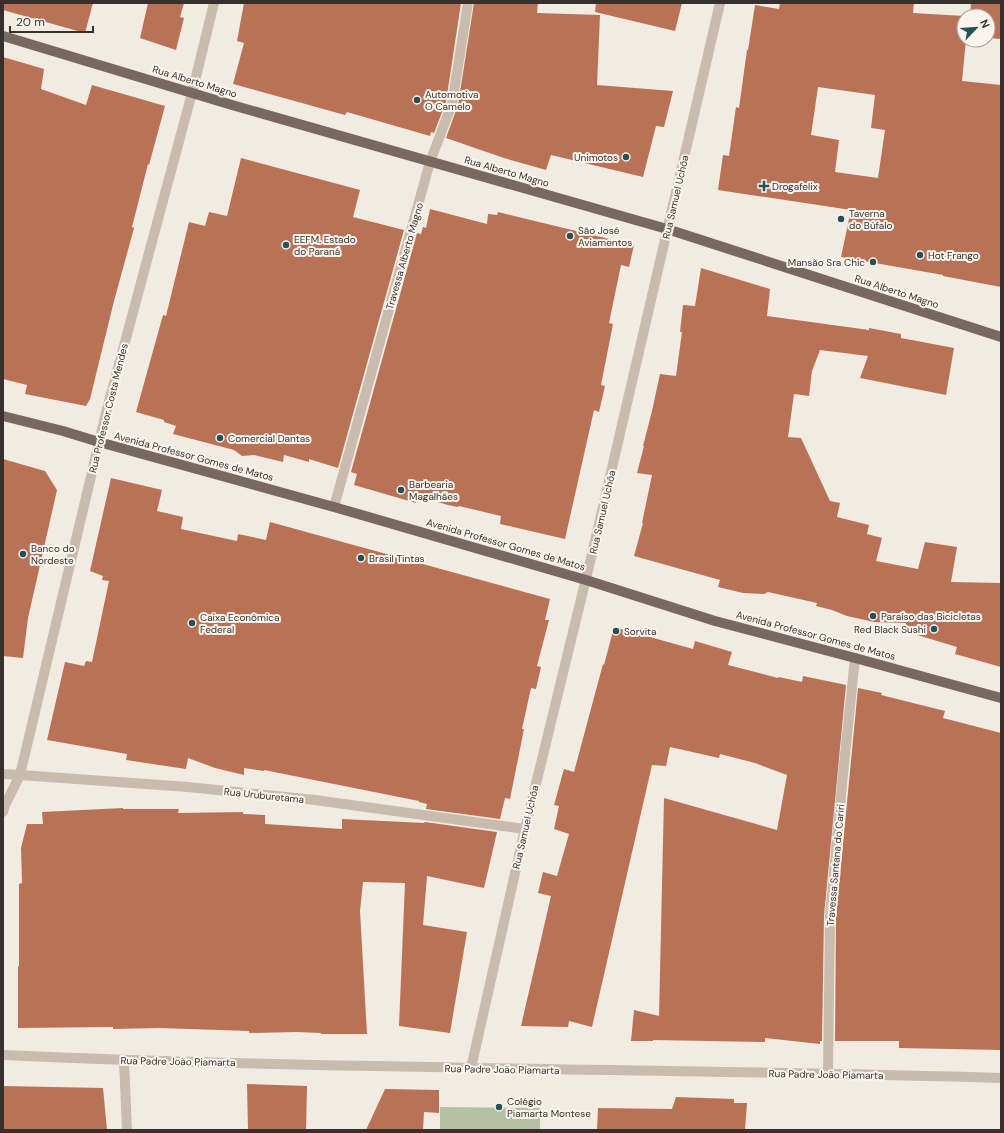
<svg xmlns="http://www.w3.org/2000/svg" width="1004" height="1133" viewBox="0 0 1004 1133" font-family="'DM Sans',sans-serif">
<style>
.green{fill:#b5c0a3}
.building{fill:#ba7257;fill-rule:evenodd}
.lines{fill:none;stroke-linecap:round;stroke-linejoin:round}
.minor{stroke:#c9bbae;stroke-width:10}
.major{stroke:#79685f;stroke-width:10}
.poi-dot{fill:#255156;stroke:#f9f4ee;stroke-width:1.5}
.labels{text-anchor:middle;stroke-width:4;stroke-linejoin:round;paint-order:stroke}
.street-label{font-size:10px;fill:#38302c;stroke:#f9f4ee}
.poi-label{font-size:10px;fill:#38302c;stroke:#f9f4ee;text-anchor:start}
</style>
<rect width="100%" height="100%" fill="#f1ebe2"/>
<path class="green" d="M440,1107l100,1v22h-100z"/>
<path class="building" d="M3,3h90l-8,30 -82,-23z
M148,3h36l-4,14 4,1 -8,32 -36,-12z
M244,3h217l-15,99 -12,31 -3,-1 -1,4 -83,-24 -2,3 -112,-31 11,-41 -7,-2z
M474,3h64l-1,10 63,2 -3,70 76,6 -9,36 -8,-1 -13,51 -92,-22 -5,15 -42,-12 -58,-20 12,-33z
M596,3h86l-7,28 -80,-19z
M780,3h134l-1,10 51,3v24h2l-4,41 39,4v202l-58,-11v-1l-102,-18 10,-47 -133,-20 5,-35 6,1 7,-49 3,1 8,-58h1l7,-45 24,4zM818,87l57,8 -4,33 14,2 -7,48 -43,-6 4,-32 -28,-5z
M971,3h30v36l-13,-1v-22h-18z
M3,57l41,12 -3,20 45,16 6,-20 73,21 -16,59 -1,-1 -16,63 2,1 -20,73 -24,98 -4,7 -61,-12 2,-9 -24,-6z
M241,158l119,32 -7,27 51,13 -66,238 -29,-9v3l-25,-7 -1,7 -29,-7 -12,1 -8,-6 -61,-16 3,-8 -12,-4v-2l-28,-8 27,-97 3,1 23,-94 16,4 4,-14 18,4z
M430,209l57,15 1,-10 9,1 1,-3 136,33 -5,22 -8,-2 -12,58 4,1 -12,61 4,1 -6,26 -5,-2 -29,129 -65,-15 1,-8 -42,-10 -1,1 -10,-2 -31,-9 -1,7 -62,-18 3,-11 -6,-2 66,-239 4,1 2,-7 3,1z
M701,268l69,21 -3,27 102,14v-2l32,6v4l53,10 -8,47 -86,-17 8,-22 -48,-6 -8,21 -3,25 -15,-2 -6,43 13,1 29,63 10,2 -3,14 32,8 -2,9 15,4 -6,23 42,8 7,-27 32,5 -6,35 50,1v84l-46,-13 2,-7 -53,-16 2,-8 -32,-1 -27,-6 -15,-6 -16,-4 1,-3 -49,-11 -4,2 -21,-1 -25,-6 2,-7 -86,-24 9,-33h-1l10,-48 -15,-2 7,-27h-1l9,-35 8,-37 16,2 6,-44h-2l3,-27 12,1z
M3,459l42,12 12,19 -29,128 -5,40 -20,-2z
M111,478l51,12 -5,21 26,6 -2,12 56,12 1,-7 28,6 4,-18 280,77 -5,21h4l-12,46 4,1 -5,22 -5,-1 -9,41h2l-14,70 -5,-1 -5,21 -74,-10 1,-5 -8,-2v-1l-155,-31v1l-20,-3v7l-29,-7 -27,-10 -2,11 -60,-9 1,-6 -80,-14 18,-78 19,4 2,-5 6,1 17,-81 -7,-1 1,-4 -13,-5z
M614,627l79,22 2,-8 37,11 -4,13 50,13 1,-1 23,5 1,-6 43,9 -22,231 -2,125h-2v3l-55,-6v4l-112,-2v1h-22l3,-31 25,6 5,-218 113,32 10,-55 -32,-12 -35,-9 -1,4 -49,-11 -4,19 -14,-1 -60,262 -23,-6 -1,6 -47,-1 30,-130 -13,-3 5,-21 14,4 12,-42 -15,-5 5,-23 -5,-1 10,-36 10,3 29,-108 1,1z
M858,688l24,5 -1,2 64,16 -2,7 58,15v317l-102,-2v-7h-64l1,-124z
M123,808v1h56l-1,4 65,-1v2l22,1v9l77,5v-10l82,4 1,-1 72,10 -13,56 -57,-12 -4,49 44,7 -17,101 -51,-7 6,-143 -42,-1 -3,29 7,123h-46v-1l-24,-1 -48,1v-2l-90,-3 -46,1v-2l-95,1v-61l1,-1v-82l3,-1 -1,-35 6,-24h16l-1,-12z
M247,1084l60,2 -1,44h-58z
M3,1086l100,2 4,42h-104z
M385,1089l54,1v23l-15,-1 -1,18h-57z
M676,1097l58,2v4h13l-2,27h-148l1,-22 74,1z"/>
<g class="lines">
<path class="minor" d="M334,507l96,-345 22,-58 16,-101
M3,774l17,1 168,12 127,13 210,29
M3,812l2,-7 15,-30 87,-366 85,-316 22,-90
M3,1055c332,15 665,13 998,23
M124,1060l3,70
M471,1068l54,-239 67,-275 128,-551
M828,1074l2,-157 12,-133 13,-126"/>
<path class="major" d="M3,36l229,69 435,124 334,108
M3,416l60,15 36,11 235,65 252,73 129,41 140,37 146,40"/>
</g>
<g class="poi-dot">
<circle cx="417" cy="100" r="4"/>
<circle cx="626" cy="157" r="4"/>
<path d="M762 180h4v4h4v4h-4v4h-4v-4h-4v-4h4z"/>
<circle cx="841" cy="219" r="4"/>
<circle cx="570" cy="236" r="4"/>
<circle cx="286" cy="245" r="4"/>
<circle cx="920" cy="255" r="4"/>
<circle cx="873" cy="262" r="4"/>
<circle cx="220" cy="438" r="4"/>
<circle cx="401" cy="490" r="4"/>
<circle cx="23" cy="554" r="4"/>
<circle cx="361" cy="558" r="4"/>
<circle cx="873" cy="616" r="4"/>
<circle cx="192" cy="623" r="4"/>
<circle cx="934" cy="629" r="4"/>
<circle cx="616" cy="631" r="4"/>
<circle cx="499" cy="1107" r="4"/>
</g>
<g class="labels">
<g class="street-label">
<text transform="translate(195 81) rotate(17)" y="4">Rua Alberto Magno</text>
<text transform="translate(507 171) rotate(16)" y="4">Rua Alberto Magno</text>
<text transform="translate(675 197) rotate(-77)" y="4">Rua Samuel Uchôa</text>
<text transform="translate(404 256) rotate(-74)" y="4">Travessa Alberto Magno</text>
<text transform="translate(897 291) rotate(18)" y="4">Rua Alberto Magno</text>
<text transform="translate(108 408) rotate(-76)" y="4">Rua Professor Costa Mendes</text>
<text transform="translate(194 456) rotate(15)" y="4">Avenida Professor Gomes de Matos</text>
<text transform="translate(602 512) rotate(-77)" y="4">Rua Samuel Uchôa</text>
<text transform="translate(506 544) rotate(16)" y="4">Avenida Professor Gomes de Matos</text>
<text transform="translate(816 635) rotate(15)" y="4">Avenida Professor Gomes de Matos</text>
<text transform="translate(264 795) rotate(6)" y="4">Rua Uruburetama</text>
<text transform="translate(525 827) rotate(-77)" y="4">Rua Samuel Uchôa</text>
<text transform="translate(835 865) rotate(-85)" y="4">Travessa Santana do Cariri</text>
<text transform="translate(178 1061) rotate(1)" y="4">Rua Padre João Piamarta</text>
<text transform="translate(502 1069) rotate(1)" y="4">Rua Padre João Piamarta</text>
<text transform="translate(826 1074) rotate(1)" y="4">Rua Padre João Piamarta</text>
</g>
<g class="poi-label">
<text x="425" y="98">Automotiva<tspan x="425" dy="12">O Camelo</tspan></text>
<text x="618" y="161" text-anchor="end">Unimotos</text>
<text x="772" y="190">Drogafelix</text>
<text x="849" y="217">Taverna<tspan x="849" dy="12">do Búfalo</tspan></text>
<text x="578" y="234">São José<tspan x="578" dy="12">Aviamentos</tspan></text>
<text x="294" y="243">EEFM. Estado<tspan x="294" dy="12">do Paraná</tspan></text>
<text x="928" y="259">Hot Frango</text>
<text x="865" y="266" text-anchor="end">Mansão Sra Chic</text>
<text x="228" y="442">Comercial Dantas</text>
<text x="409" y="488">Barbearia<tspan x="409" dy="12">Magalhães</tspan></text>
<text x="31" y="552">Banco do<tspan x="31" dy="12">Nordeste</tspan></text>
<text x="369" y="562">Brasil Tintas</text>
<text x="881" y="620">Paraíso das Bicicletas</text>
<text x="200" y="621">Caixa Econômica<tspan x="200" dy="12">Federal</tspan></text>
<text x="926" y="633" text-anchor="end">Red Black Sushi</text>
<text x="624" y="635">Sorvita</text>
<text x="507" y="1105">Colégio<tspan x="507" dy="12">Piamarta Montese</tspan></text>
</g>
</g>
<rect width="1004" height="1133" fill="none" stroke="#38302c" stroke-width="8"/>
<g transform="translate(976 28) rotate(65)"><circle r="19" fill="#f9f4ee" stroke="#aca6a0"/>
<path d="M0-3L7 15L0 10L-7 15Z" fill="#255156"/>
<text y="-6" font-size="11" font-weight="bold" text-anchor="middle" fill="#38302c">N</text>
</g>
<path d="M10 26v6h83v-6" fill="none" stroke="#38302c" stroke-width="2"/>
<text x="16" y="26" font-size="12" fill="#38302c" stroke="#f9f4ee" stroke-width="3" paint-order="stroke">20 m</text>
</svg>
